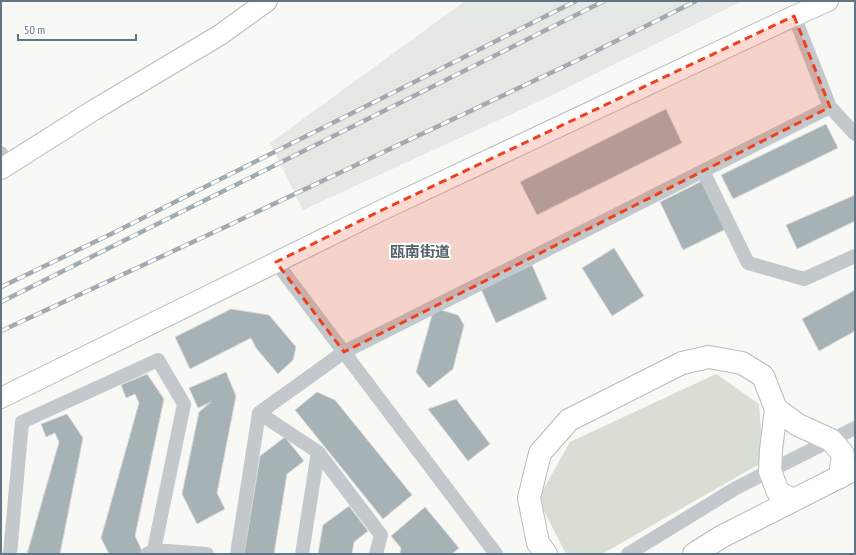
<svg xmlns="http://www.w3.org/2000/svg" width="856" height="555" viewBox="0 0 856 555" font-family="'PT Sans Narrow','Noto Sans SC',sans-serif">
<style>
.built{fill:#e6e8e6}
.green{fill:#d8ded4}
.building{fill:#a7b2b7;stroke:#dad9d7}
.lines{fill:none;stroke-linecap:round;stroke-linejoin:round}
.secondary-casing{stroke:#b5bcc0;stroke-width:22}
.primary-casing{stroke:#b6bbbf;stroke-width:24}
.highway-casing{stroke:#b5babd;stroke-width:24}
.street{stroke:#c2c8cb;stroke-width:14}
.secondary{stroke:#fff;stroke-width:20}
.primary{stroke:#fff;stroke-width:22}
.highway{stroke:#fff;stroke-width:22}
.rail-casing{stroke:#a1aaaf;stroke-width:4.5}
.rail{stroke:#fff;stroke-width:3;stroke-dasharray:9;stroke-linecap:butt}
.marked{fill:#ef3f1e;fill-opacity:0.2;stroke:#ef3f1e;stroke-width:3;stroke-dasharray:8 5;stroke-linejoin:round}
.labels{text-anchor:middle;stroke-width:4;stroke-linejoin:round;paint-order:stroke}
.district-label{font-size:15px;font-weight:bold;fill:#53636c;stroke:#fff}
</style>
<rect width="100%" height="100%" fill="#f8f8f5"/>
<path class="built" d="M465,1h277l-187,93 -252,116 -33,-67z"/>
<path class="green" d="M716,374l43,30 4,58 -161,92h-36l-28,-55 32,-57z"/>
<path class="building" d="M666,109l16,34 -145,72 -17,-33z
M826,124l12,24 -105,51 -12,-24z
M702,181l24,48 -43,21 -23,-48z
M855,195v26l-58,28 -11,-24z
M614,248l30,48 -32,20 -30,-48z
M532,265l15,34 -51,24 -15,-34z
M855,290v41l-36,20 -17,-32z
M434,308l24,7 6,10 -11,44 -24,19 -13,-16z
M231,309l38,6 27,32 -3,13 -15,14 -22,-26 -5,-10 -61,31 -15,-32z
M226,372l10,24 -19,97 8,16 -28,15 -15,-30 17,-82 12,-10 -13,6 -9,-20z
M147,374l17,25 -29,137 8,17 -2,1h-32l-8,-16 38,-135 -4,-9 -9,4 -5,-13z
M317,392l18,8 77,95 -29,24 -88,-109z
M456,399l34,45 -22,17 -40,-52z
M67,414l16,24 -23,116h-33l32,-112 -4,-9 -9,4 -5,-13z
M285,437l19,24 -17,13 -13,80h-30l16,-98z
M349,506l19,25 -14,11 -2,12h-34l5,-29z
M425,507l34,41 -7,6h-52l1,-6 -10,-12z"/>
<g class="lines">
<defs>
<path id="secondary" d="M1,169l93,-59 126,-75 47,-34
M1,398l379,-187 414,-195 34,-15"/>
<path id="primary" d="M776,409l22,16 33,15 12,14 -3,23
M546,554l-8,-11 -9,-45 11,-45 29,-33 113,-57 27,-6 33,6 21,13 13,33 -5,41 -1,21 8,21 15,8"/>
<path id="highway" d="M694,554l27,-17 134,-68"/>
</defs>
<use href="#secondary" class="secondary-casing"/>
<use href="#primary" class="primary-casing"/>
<use href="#highway" class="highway-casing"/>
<path class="street" d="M794,16l36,91 25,27
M1,153l7,11
M703,171l45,92 56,16 51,-23
M276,262l220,292
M10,554l12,-132 136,-62 26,44 -30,146
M147,554l7,-4 53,4
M237,554l22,-141
M302,554l16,-102
M376,554l5,-19 -63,-83 -59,-39 85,-61 486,-245
M628,554l108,-66 119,-60"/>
<use href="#secondary" class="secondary"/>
<use href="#primary" class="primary"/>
<use href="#highway" class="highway"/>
<defs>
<path id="rail" d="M1,287l110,-53 465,-233
M1,302l603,-301
M1,331l222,-103 357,-169 116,-58"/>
</defs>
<use href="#rail" class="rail-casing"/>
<use href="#rail" class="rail"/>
</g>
<path class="marked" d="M794,16l36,91 -486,245 -68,-90 104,-51z"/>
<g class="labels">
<g class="district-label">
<text x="420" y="257">瓯南街道</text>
</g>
</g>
<rect width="856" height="555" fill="none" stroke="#617682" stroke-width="4"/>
<path d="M18 34v6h118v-6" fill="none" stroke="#617682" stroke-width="2"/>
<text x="24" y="34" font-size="12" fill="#617682" stroke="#ffffff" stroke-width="3" paint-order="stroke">50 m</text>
</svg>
